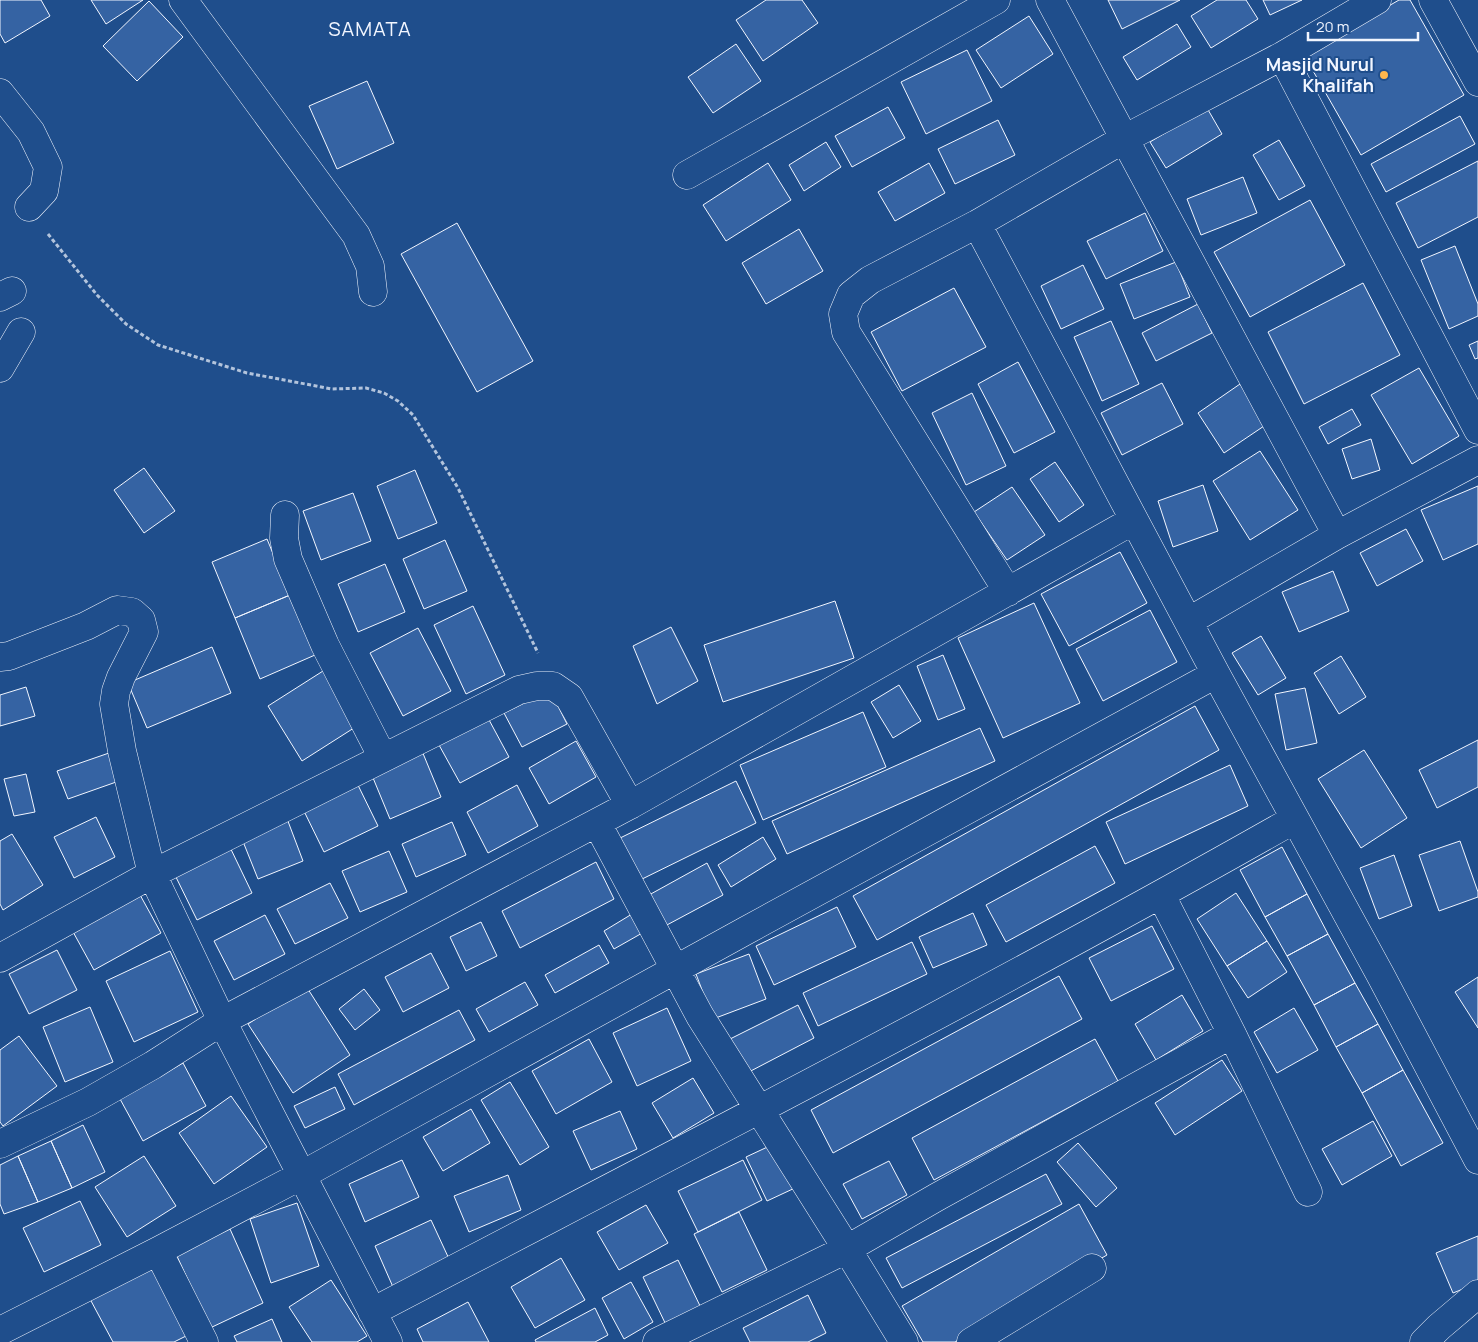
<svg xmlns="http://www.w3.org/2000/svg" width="1478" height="1342" viewBox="0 0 1478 1342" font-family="Manrope,sans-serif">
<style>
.building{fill:#3563a3;stroke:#f2f6ff}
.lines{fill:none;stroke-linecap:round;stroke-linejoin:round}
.minor-casing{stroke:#f2f6ff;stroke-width:29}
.path{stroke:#b3c4dc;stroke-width:3;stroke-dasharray:4 2.5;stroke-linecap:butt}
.minor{stroke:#1f4e8c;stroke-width:28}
.poi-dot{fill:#ffb74d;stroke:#1f4e8c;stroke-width:2}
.labels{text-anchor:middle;stroke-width:4;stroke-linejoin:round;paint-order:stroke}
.poi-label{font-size:18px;font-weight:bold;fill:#f2f6ff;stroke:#1f4e8c;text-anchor:end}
.quarter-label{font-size:20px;letter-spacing:1px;fill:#f2f6ff;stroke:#1f4e8c}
</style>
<rect width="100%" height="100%" fill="#1f4e8c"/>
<path class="building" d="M0,0h41l9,16 -45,27 -5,-9z
M91,0h52l-37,24z
M766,0h36l16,23 -55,38 -27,-41z
M1108,0h72l-58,29z
M1217,0h29l12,19 -47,29 -20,-32z
M1263,0h39l-32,15z
M1399,0h11l54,95 -103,60 -57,-100z
M149,1l34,36 -46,44 -34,-35z
M1029,16l24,38 -52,34 -25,-38z
M1177,24l14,23 -54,33 -14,-23z
M736,44l25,37 -48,32 -25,-36z
M967,50l25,51 -66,33 -25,-52z
M367,81l27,62 -57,26 -28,-63z
M888,107l17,31 -53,29 -17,-31z
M1207,108l15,26 -56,34 -16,-26z
M1460,116l15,28 -89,48 -15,-28z
M998,120l17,35 -60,29 -17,-35z
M1279,140l26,46 -26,14 -26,-45z
M826,142l15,25 -37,24 -15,-26z
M1478,161v56l-60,31 -22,-45z
M768,163l23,37 -65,41 -23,-36z
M929,163l16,30 -50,28 -17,-29z
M1243,177l14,36 -56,22 -14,-36z
M1310,200l35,65 -95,52 -36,-65z
M1145,213l18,38 -57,28 -19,-38z
M457,223l76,138 -56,31 -76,-138z
M799,229l24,42 -57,33 -24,-41z
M1455,246l23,58v12l-29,13 -28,-69z
M1176,262l14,35 -56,22 -14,-35z
M1083,265l21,44 -43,20 -20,-43z
M1363,283l37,72 -96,49 -36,-72z
M954,288l32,59 -84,44 -31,-59z
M1198,304l14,29 -56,28 -14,-28z
M1111,321l28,63 -37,17 -28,-64z
M1478,341v17l-3,1 -6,-14z
M1018,362l37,70 -41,21 -36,-69z
M1419,368l40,68 -47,28 -41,-69z
M1162,383l21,41 -61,31 -21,-42z
M1240,384l27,40 -43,29 -26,-40z
M972,393l34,73 -40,19 -34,-72z
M1352,409l9,16 -33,19 -9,-17z
M1371,439l9,31 -28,9 -10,-30z
M1260,451l38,59 -48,30 -37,-59z
M1055,462l29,43 -25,17 -29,-43z
M144,468l31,43 -31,22 -30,-43z
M415,470l22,53 -39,16 -21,-53z
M1203,485l15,46 -45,16 -15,-46z
M1478,486v58l-35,16 -22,-50z
M1012,487l33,48 -38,25 -33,-48z
M353,493l18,48 -50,19 -18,-49z
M1406,529l17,32 -46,25 -17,-33z
M267,539l23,56 -55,23 -23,-56z
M445,540l22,51 -43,18 -21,-50z
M1120,552l27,51 -78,43 -28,-52z
M385,564l20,48 -47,20 -20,-48z
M1333,571l16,40 -50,21 -17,-40z
M290,595l25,60 -55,24 -25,-61z
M835,601l19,57 -131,44 -19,-57z
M1034,603l46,100 -77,35 -45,-100z
M473,606l32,69 -39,19 -32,-69z
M1150,610l27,52 -74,39 -27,-52z
M671,627l27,54 -41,23 -24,-58z
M418,628l33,63 -48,25 -33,-63z
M1261,636l25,42 -28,17 -26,-42z
M212,647l19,46 -84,35 -19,-45z
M943,655l22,54 -27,11 -21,-54z
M1341,656l25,41 -27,17 -25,-41z
M323,671l34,55 -55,35 -34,-55z
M899,685l22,36 -28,17 -22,-36z
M26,687l9,29 -35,10v-31z
M1305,688l12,55 -31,7 -11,-56z
M550,690l17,34 -45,23 -18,-34z
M1195,706l24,44 -342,190 -24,-44z
M863,712l23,55 -123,53 -23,-55z
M488,718l21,39 -49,26 -21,-38z
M980,728l15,33 -208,93 -15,-33z
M1478,740v47l-41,21 -18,-38z
M576,741l20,36 -47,27 -20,-36z
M1364,750l43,68 -46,30 -43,-69z
M422,751l19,46 -51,22 -19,-46z
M109,753l10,28 -51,18 -11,-28z
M1230,765l18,41 -123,58 -19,-42z
M26,774l9,38 -21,4 -10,-37z
M355,779l23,47 -54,26 -23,-47z
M736,781l20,42 -122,60 -20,-42z
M517,785l21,41 -50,27 -21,-41z
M286,816l17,45 -45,18 -18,-45z
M96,817l19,40 -41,21 -20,-41z
M452,822l14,33 -50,22 -14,-33z
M12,834l31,51 -40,25 -3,-6v-63z
M763,837l13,22 -45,28 -13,-22z
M227,841l25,52 -55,27 -25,-51z
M1460,841l18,51v5l-39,14 -20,-56z
M1095,846l20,37 -109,59 -20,-37z
M1282,847l25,47 -42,23 -25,-47z
M389,851l18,41 -47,20 -18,-41z
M1394,855l18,51 -33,13 -19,-51z
M596,862l18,37 -94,49 -18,-37z
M707,863l16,32 -58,31 -16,-31z
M330,883l18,35 -53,26 -18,-35z
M139,893l22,40 -67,37 -22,-40z
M1236,893l31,48 -40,25 -30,-47z
M1307,894l21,40 -41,22 -22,-39z
M837,907l19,40 -82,38 -18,-39z
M973,913l14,32 -54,23 -14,-31z
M632,914l12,18 -30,17 -10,-18z
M265,915l20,39 -51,26 -20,-39z
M481,922l16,34 -31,15 -16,-34z
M1152,926l22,43 -63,32 -22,-43z
M1328,934l27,49 -41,22 -27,-49z
M1267,941l20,31 -39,26 -21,-32z
M912,942l15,32 -109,52 -15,-33z
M599,945l10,18 -54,30 -10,-18z
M57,950l20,40 -48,24 -20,-40z
M170,951l28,61 -64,30 -28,-61z
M431,953l18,35 -46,24 -18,-35z
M749,954l17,45 -53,20 -17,-45z
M1059,976l23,43 -249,134 -22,-43z
M1478,977v51l-23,-36z
M525,982l13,23 -49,27 -13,-23z
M1355,983l23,41 -42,23 -22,-42z
M306,986l44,69 -57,38 -45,-69z
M364,989l16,21 -25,20 -16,-21z
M1182,995l21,36 -47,29 -21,-36z
M798,1005l16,33 -69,36 -17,-34z
M90,1007l23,55 -48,20 -22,-55z
M667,1008l24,53 -54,25 -24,-53z
M1294,1008l24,42 -41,23 -23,-41z
M459,1010l16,30 -121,65 -16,-31z
M1378,1024l25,46 -41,23 -26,-46z
M19,1036l38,50 -54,40 -3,-4v-72z
M589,1039l23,43 -56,32 -24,-43z
M1095,1039l23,42 -184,99 -22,-42z
M1222,1060l20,31 -67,44 -20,-32z
M183,1063l23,43 -63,35 -23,-42z
M1403,1070l40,73 -42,23 -39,-73z
M693,1078l21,35 -41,25 -21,-35z
M510,1082l39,65 -29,18 -39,-65z
M335,1087l10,22 -40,19 -11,-22z
M231,1096l36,51 -53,37 -35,-51z
M471,1109l19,34 -47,28 -20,-34z
M620,1111l17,38 -46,21 -18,-39z
M1373,1121l19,35 -50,29 -20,-36z
M83,1125l22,47 -33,16 -21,-47z
M51,1141l21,47 -34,14 -20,-46z
M776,1143l21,44 -30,14 -21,-44z
M1078,1143l39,45 -21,19 -39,-45z
M18,1156l20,46 -34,12 -4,-10v-39z
M144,1156l32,50 -49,31 -32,-50z
M402,1160l17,37 -54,25 -16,-38z
M743,1160l19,40 -64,32 -20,-41z
M889,1161l18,34 -45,24 -19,-35z
M1046,1174l16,30 -160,84 -16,-30z
M508,1175l13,35 -52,22 -15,-36z
M80,1201l21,44 -57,27 -21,-44z
M297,1203l22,63 -48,17 -21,-64z
M1079,1204l28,51 -152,87h-32l-21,-36z
M646,1205l22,38 -49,27 -22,-38z
M739,1212l28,58 -45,22 -28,-58z
M431,1220l19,41 -57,26 -18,-41z
M230,1229l33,74 -53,25 -34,-74z
M1478,1236v47l-25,10 -17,-40z
M561,1258l24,42 -50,28 -24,-41z
M678,1260l24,50 -35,17 -24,-50z
M151,1266l37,69 -14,7h-61l-23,-43z
M331,1280l36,56 -10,6h-45l-23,-35z
M631,1282l22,40 -29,17 -22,-41z
M808,1295l18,38 -18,9h-58l-7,-14z
M468,1302l21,40h-66l-6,-13z
M595,1308l13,27 -13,7h-59l-1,-2z
M272,1319l10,23h-45l-3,-6z"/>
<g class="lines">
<defs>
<path id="minor" d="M183,0l173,235 14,31 3,26
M1050,0l287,535
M1433,0l45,82
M1282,56l196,374
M0,93l31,39 17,35 -4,24 -15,16
M687,175l309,-175
M977,224l239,450 165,302 97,184
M0,297l12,-6
M0,368l21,-36
M285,515l-1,23 4,21 37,86 58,113
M1008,592l-162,-260 -3,-18 8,-19 19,-15 107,-56 147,-85 158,-83 95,-56
M1189,621l148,-86 141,-75
M0,657l9,-1 77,-30 31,-16 15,2 9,8 3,12 -23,45 -5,14 -2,13 8,47 30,123 70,147 166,321
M597,823l103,193 147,233 -190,93
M0,958l152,-84 367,-184 18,-4h16l16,11 61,108
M1232,1034l76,158
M0,1144l88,-42 65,-37 69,-44 408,-216 504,-285
M158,1251l46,91
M372,1312c309,-162 620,-321 923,-493
M0,1331l158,-80 144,-76 445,-245 469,-256
M904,1342l-57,-93 90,-52 295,-163 -71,-139
M971,1342l121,-74
M1424,1342l15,-15 39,-33"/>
</defs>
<use href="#minor" class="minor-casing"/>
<path class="path" d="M48,234l49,61 29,29 32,21 89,28 85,16 34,-1 18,5 14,8 15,14 45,73 80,165"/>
<use href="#minor" class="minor"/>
</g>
<circle class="poi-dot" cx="1384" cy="75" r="5"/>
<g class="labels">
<g class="poi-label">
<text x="1374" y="71">Masjid Nurul<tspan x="1374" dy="21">Khalifah</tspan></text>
</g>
<g class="quarter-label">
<text x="370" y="36">SAMATA</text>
</g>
</g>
<path d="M1308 32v8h110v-8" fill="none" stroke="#f2f6ff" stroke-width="2.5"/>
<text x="1316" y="32" font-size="15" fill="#f2f6ff" stroke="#1f4e8c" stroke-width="4" paint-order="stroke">20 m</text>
</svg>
